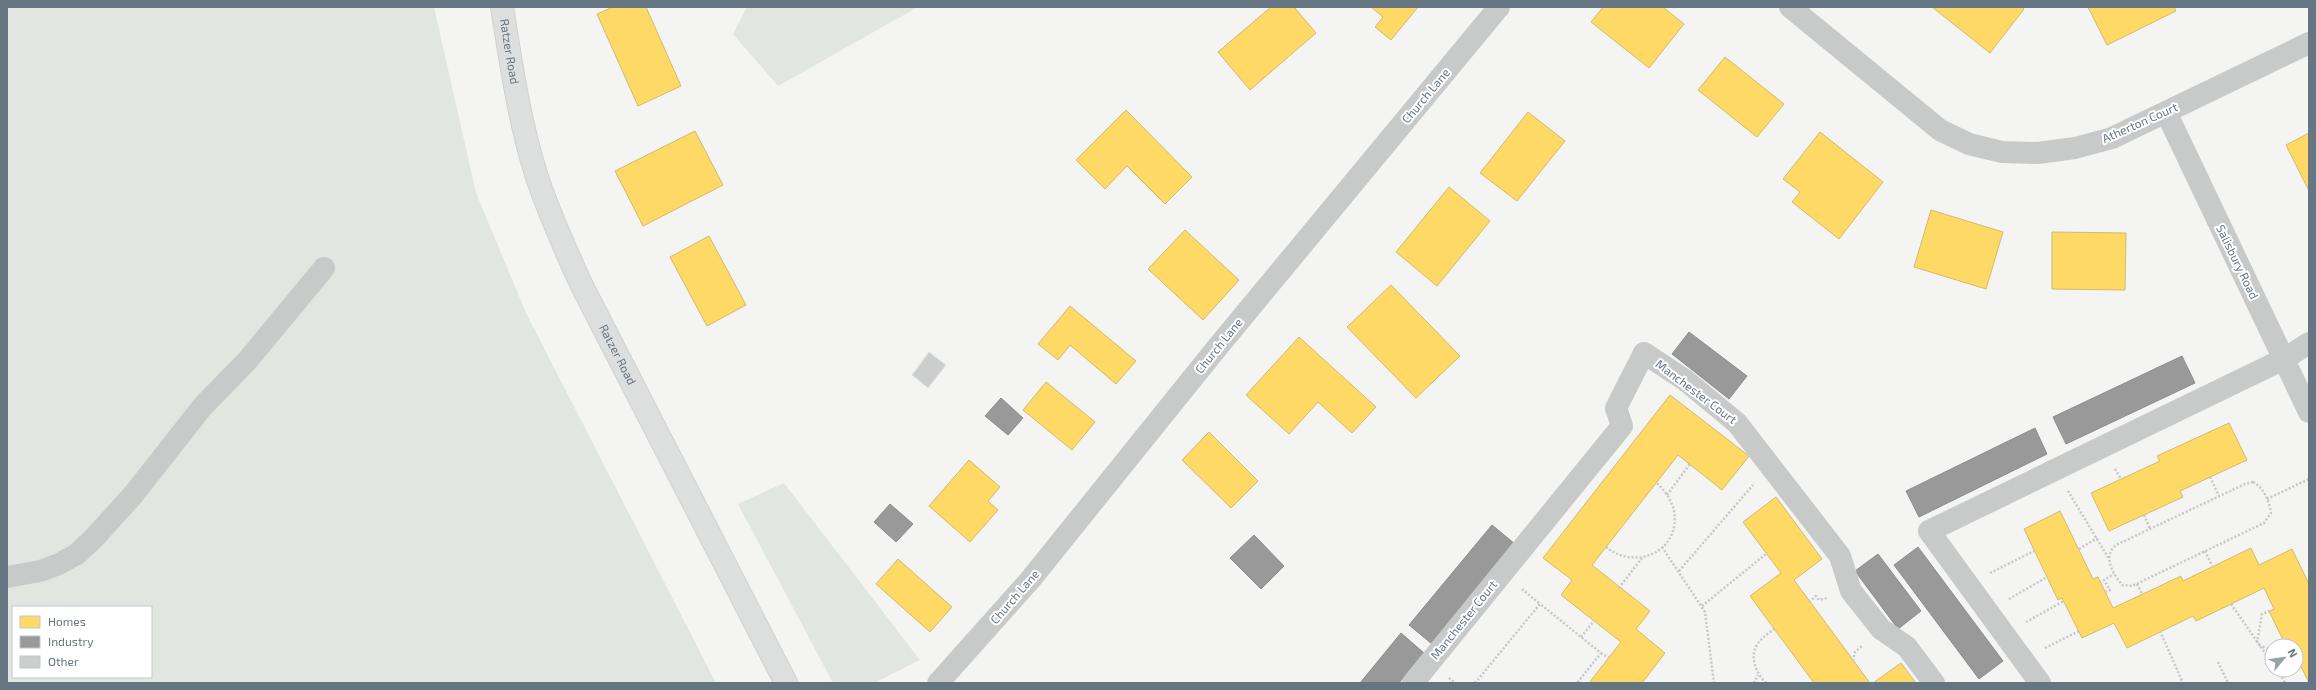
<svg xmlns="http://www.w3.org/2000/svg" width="2316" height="690" viewBox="0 0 2316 690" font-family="'Exo 2',sans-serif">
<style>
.green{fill:#e2e6e0;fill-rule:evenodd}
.homes{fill:#ffd966;stroke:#d1bb6e}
.industry{fill:#999;stroke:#898e92}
.building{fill:#cccece;stroke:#e3e3e2}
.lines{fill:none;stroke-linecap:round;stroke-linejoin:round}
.major-casing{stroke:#d1d1d1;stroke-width:24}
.path{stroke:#c6c7c8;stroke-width:2.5;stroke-dasharray:2 2;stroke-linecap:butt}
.minor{stroke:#c8caca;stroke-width:22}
.major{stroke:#dddede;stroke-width:22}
.labels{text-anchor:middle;stroke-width:4;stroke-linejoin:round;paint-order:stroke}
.street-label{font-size:12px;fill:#657682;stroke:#fff}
</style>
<rect width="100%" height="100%" fill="#f4f4f2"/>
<path class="green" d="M7,7h427l42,186 50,120 190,370h-709zM13,607h138v70h-138z
M747,7h171l-140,79 -45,-52z
M784,483l136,177 -46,23h-41l-95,-179z"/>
<path class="homes" d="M613,7h33l35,79 -43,20 -41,-92z
M1271,7h23l22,26 -66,57 -32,-38z
M1371,7h47l-27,33 -16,-13 8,-10z
M1603,7h60l21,17 -35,44 -58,-46z
M1932,7h90l2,2 -34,44z
M2088,7h86l2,4 -69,34z
M1725,57l59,47 -27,33 -59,-47z
M1126,110l66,67 -27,27 -38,-38 -22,23 -29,-29z
M1528,112l37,29 -48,60 -37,-28z
M695,131l28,54 -80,41 -28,-55z
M1820,132l63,50 -44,57 -47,-37 8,-10 -17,-13z
M2309,133v58l-23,-46z
M1449,187l41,34 -53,65 -41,-34z
M1931,210l72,22 -17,57 -72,-22z
M1185,230l54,50 -36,40 -55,-51z
M2052,232l74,1 -1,57 -73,-1z
M709,236l37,69 -39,21 -37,-69z
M1391,285l69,71 -44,42 -69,-71z
M1070,306l66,55 -20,23 -46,-39 -12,15 -20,-16z
M1299,337l77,70 -24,26 -34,-31 -29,32 -43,-39z
M1046,382l49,40 -23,28 -49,-40z
M1670,395l79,61 -27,34 -44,-35 -86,110 58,46 -14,18 29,24 -23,30h-53l32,-41 -60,-47 11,-15 -29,-22z
M2229,423l18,37 -67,31 3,6 -74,34 -18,-38 69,-32 -3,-5z
M1209,432l49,49 -27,27 -49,-48z
M969,460l31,27 -12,14 10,9 -28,32 -41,-36z
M1776,497l46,62 -28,21 76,103h-56l-64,-87 31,-23 -38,-51z
M2060,511l33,68 5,-2 15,31 68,-32 2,5 68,-33 8,17 33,-16 17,35v99l-13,-27v-10h-10l-17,-35 5,-2 -10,-21 -68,33 -3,-5 -66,32 -13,-25 -32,15 -20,-40 -4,2 -34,-71z
M898,559l54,48 -22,25 -54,-48z
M1901,663l15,20h-43z"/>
<path class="industry" d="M1689,332l58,44 -18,23 -57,-45z
M2182,356l13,27 -129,61 -13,-27z
M1001,398l22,20 -15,17 -23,-19z
M2035,428l12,26 -128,63 -13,-26z
M890,504l23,20 -17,18 -22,-20z
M1492,525l23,19 -83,100 -23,-19z
M1254,535l30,31 -23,23 -31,-31z
M1918,547l85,114 -24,18 -85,-114z
M1878,554l43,57 -23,18 -43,-58z
M1401,633l23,20 -25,30h-39z"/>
<path class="building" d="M929,352l17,13 -18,23 -16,-13z"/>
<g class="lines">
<defs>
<g id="major">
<path id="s1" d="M502,7c9,56 17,113 34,167 12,38 29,74 45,110l205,399"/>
</g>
</defs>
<use href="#major" class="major-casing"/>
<path class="path" d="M2115,469l6,10
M2210,477l9,19
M2253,482c12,7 16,19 18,31l-7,10 -132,63 -10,-1c-9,-12 -20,-28 -6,-40l129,-61z
M2068,491l41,68
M1667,495l23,-31
M2267,499l42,-20
M2144,515l6,14
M1606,547c31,25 75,3 68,-36 -2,-11 -10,-21 -18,-29
M1662,547l43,65 9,71
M2079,549l18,-11
M2205,551l7,15
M1679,571l74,-86
M1990,573l44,-22
M2137,584l5,10
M1619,588l23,-30
M1522,589l18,15
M2105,592l5,-2 -6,-10 10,-6
M2009,599l38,-22
M1809,602l7,-6 3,4 8,-2
M2231,604l41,59
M1702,606l64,-52
M2026,622l38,-21
M2160,631l23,52
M1581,637l13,-16
M2257,643l5,-29 7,-3
M2259,645l13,6
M2045,648l34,-17
M1601,653l8,5
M1853,661l2,-9 8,-7
M2218,662l10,21
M2278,670l7,13
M1449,678l6,5
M1475,683l65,-79 61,49 -24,30
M1754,683l4,-8
M1766,683c-10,-10 -18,-28 -7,-41 4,-5 10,-9 15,-13"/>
<path class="minor" d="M1790,7l150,123 29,14 33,8 36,1 37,-5 37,-10 197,-95
M2166,112l143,300
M7,577l33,-6 19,-7 18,-10 17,-16 39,-43 70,-89 44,-45 77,-93
M938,683l92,-103 186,-231 283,-342
M1413,683l209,-257 -6,-18 28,-55 41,27 52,43 103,133 11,35 30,38 26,18 27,36
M2040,683l-111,-152 355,-172 25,-16"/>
<use href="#major" class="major"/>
</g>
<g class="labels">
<g class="street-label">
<text dy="4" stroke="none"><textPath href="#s1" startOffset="45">Ratzer Road</textPath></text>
<text transform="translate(1426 96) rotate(-50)" y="4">Church Lane</text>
<text transform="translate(2140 123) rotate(-24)" y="4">Atherton Court</text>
<text transform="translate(2237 262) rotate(64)" y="4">Salisbury Road</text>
<text transform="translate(1219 346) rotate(-51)" y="4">Church Lane</text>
<text dy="4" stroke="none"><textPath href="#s1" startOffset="369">Ratzer Road</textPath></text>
<text transform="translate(1696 392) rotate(37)" y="4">Manchester Court</text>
<text transform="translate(1015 597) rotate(-49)" y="4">Church Lane</text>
<text transform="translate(1464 620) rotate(-51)" y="4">Manchester Court</text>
</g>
</g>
<rect width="2316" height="690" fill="none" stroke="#657682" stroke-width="16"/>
<rect x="12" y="606" width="140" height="72" fill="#ffffff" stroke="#c1c8cd"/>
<rect x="20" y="616" width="20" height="12" fill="#ffd966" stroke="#c1c8cd"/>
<text x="48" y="626" font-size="12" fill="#657682">Homes</text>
<rect x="20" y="636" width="20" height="12" fill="#999999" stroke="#c1c8cd"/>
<text x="48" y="646" font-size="12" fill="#657682">Industry</text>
<rect x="20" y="656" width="20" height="12" fill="#cccece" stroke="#c1c8cd"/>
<text x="48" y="666" font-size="12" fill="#657682">Other</text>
<g transform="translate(2284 658) rotate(61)"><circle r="19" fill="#ffffff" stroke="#c1c8cd"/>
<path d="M0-3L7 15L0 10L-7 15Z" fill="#97a2a9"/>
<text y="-6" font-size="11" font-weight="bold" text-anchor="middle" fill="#657682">N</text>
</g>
</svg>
